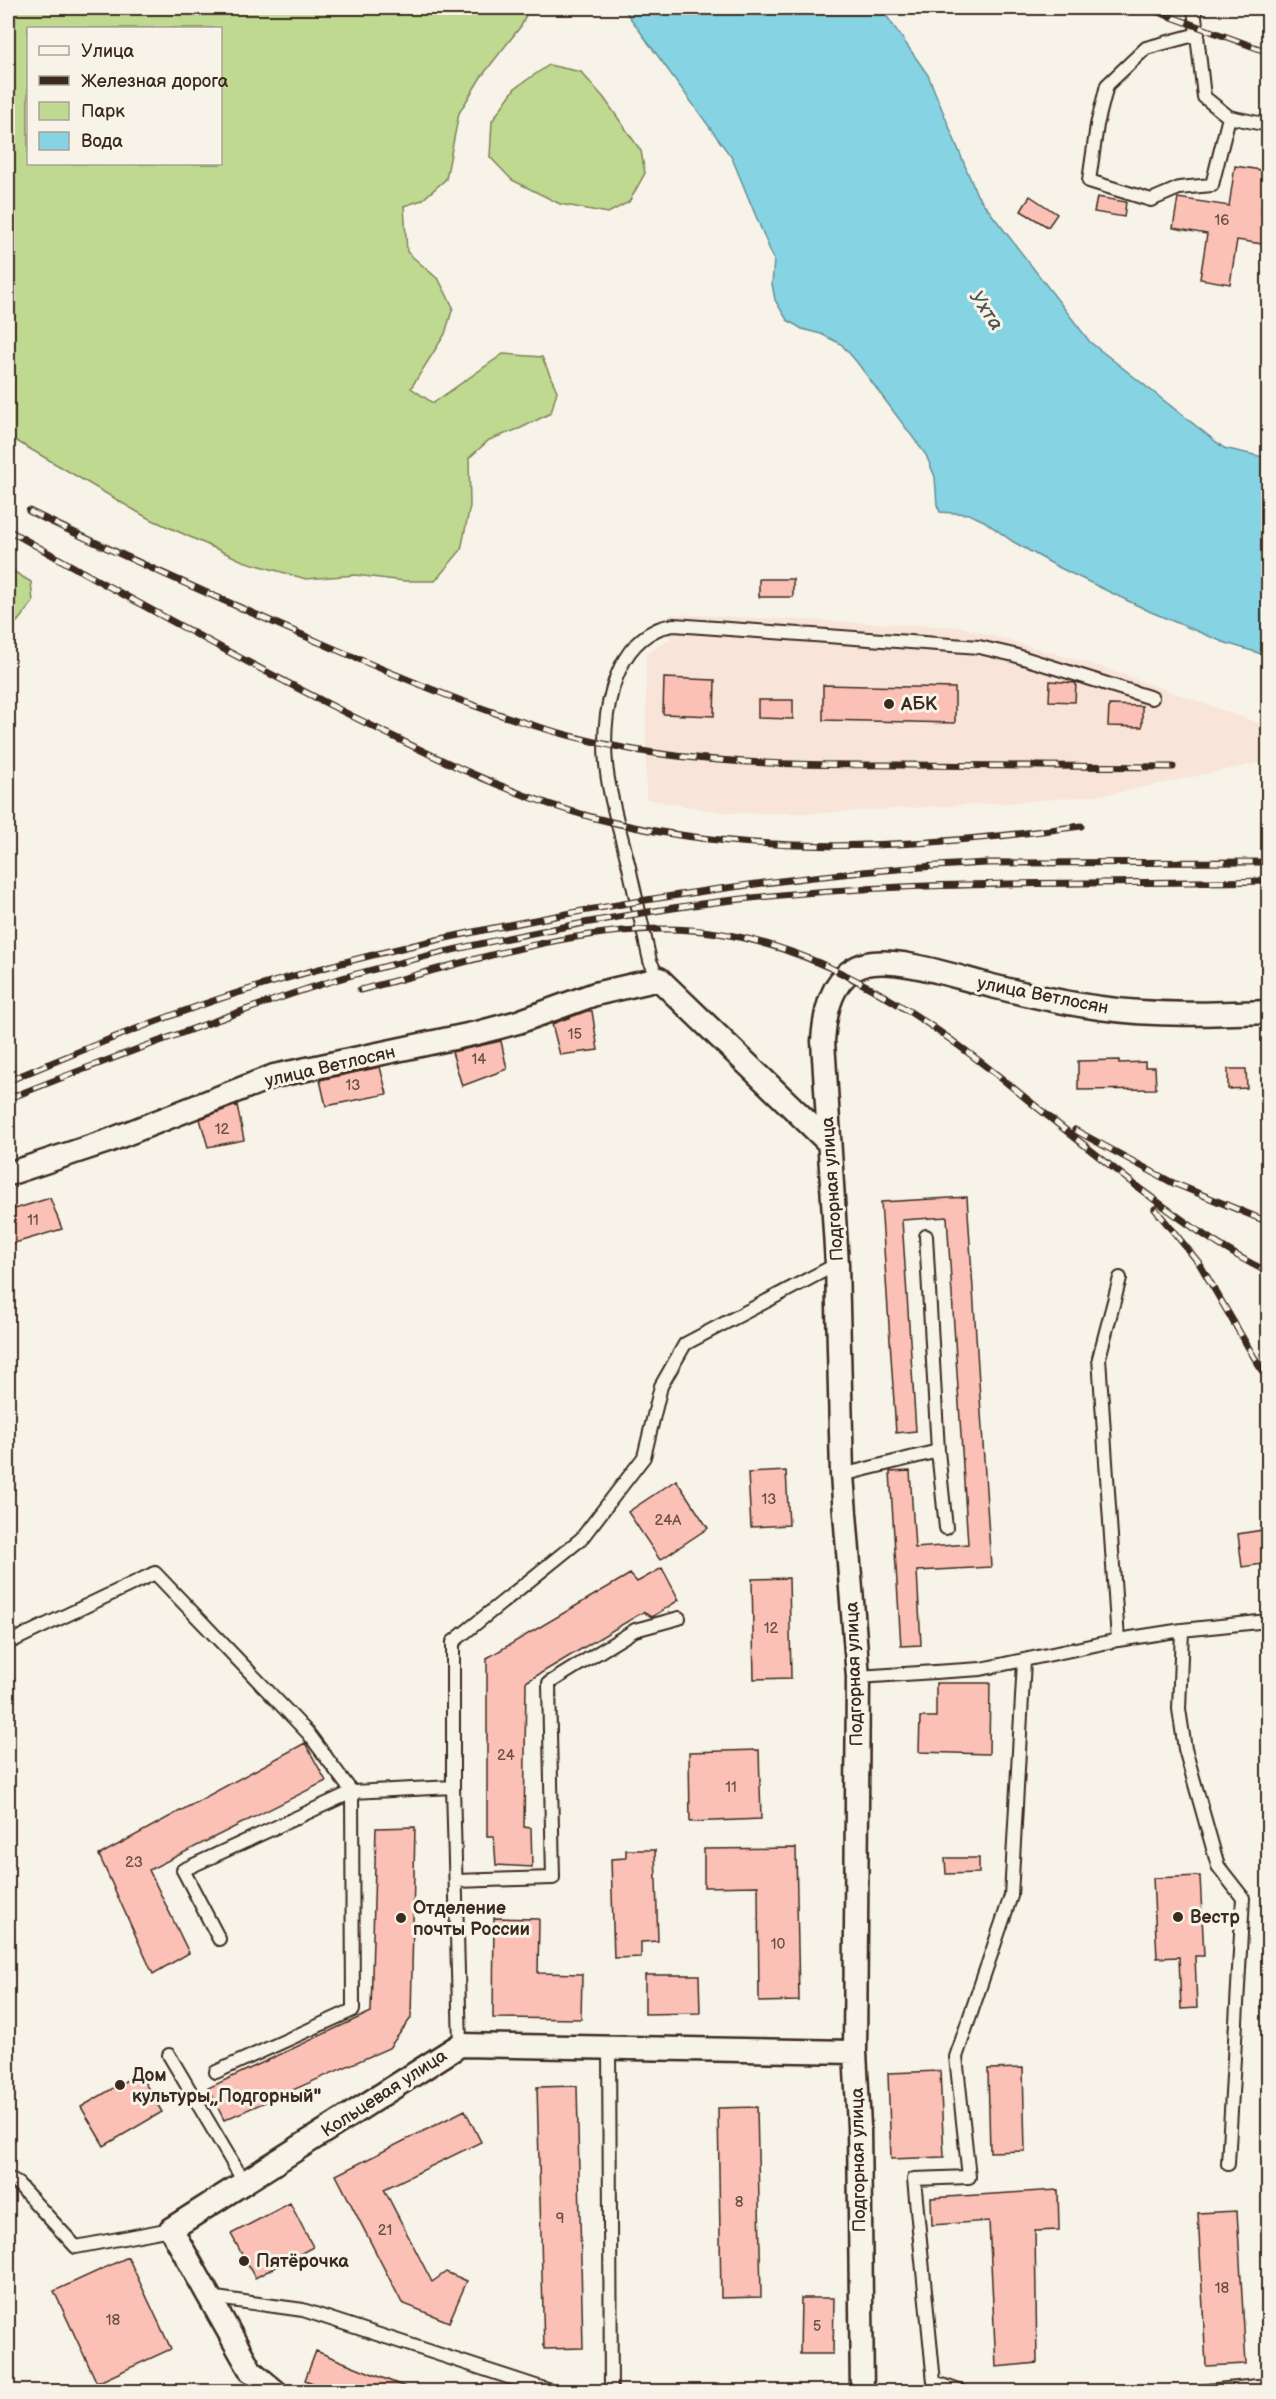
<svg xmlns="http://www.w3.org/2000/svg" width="1276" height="2399" viewBox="0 0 1276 2399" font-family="'Balsamiq Sans',sans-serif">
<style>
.built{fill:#f8e4d9}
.green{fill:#bfd991;stroke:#7d8258;stroke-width:1.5;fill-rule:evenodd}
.water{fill:#85d3e3;stroke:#678f94;stroke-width:1.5}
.building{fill:#fcc1b6;stroke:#3b2a1e;stroke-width:1.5}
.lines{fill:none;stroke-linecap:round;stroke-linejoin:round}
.lane-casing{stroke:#3b2a1e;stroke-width:16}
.street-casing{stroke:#3b2a1e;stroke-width:27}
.lane{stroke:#f7f3e8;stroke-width:12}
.street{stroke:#f7f3e8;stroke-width:22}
.rail-casing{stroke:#3b2a1e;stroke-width:7}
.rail{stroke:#f7f3e8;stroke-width:4.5;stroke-dasharray:14;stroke-linecap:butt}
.poi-dot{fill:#3b2a1e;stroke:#f7f3e8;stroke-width:2}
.labels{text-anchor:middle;stroke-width:6;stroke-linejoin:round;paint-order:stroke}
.number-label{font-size:15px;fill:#6b5044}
.poi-label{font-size:18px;font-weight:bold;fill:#3b2a1e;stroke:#f7f3e8;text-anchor:start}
.street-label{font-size:18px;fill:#3b2a1e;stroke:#f7f3e8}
.water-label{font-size:20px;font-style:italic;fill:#4e544f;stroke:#f7f3e8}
</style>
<rect width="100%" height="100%" fill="#f7f3e8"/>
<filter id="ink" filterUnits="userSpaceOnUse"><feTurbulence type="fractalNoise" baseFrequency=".0167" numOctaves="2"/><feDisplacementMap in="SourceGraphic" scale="12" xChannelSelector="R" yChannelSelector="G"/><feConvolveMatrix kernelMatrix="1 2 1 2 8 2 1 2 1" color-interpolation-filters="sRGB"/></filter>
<g filter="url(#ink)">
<path class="built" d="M670,614l291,13 138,39 165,59v37l-154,32 -89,8 -203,11h-92l-80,-14v-145l24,-15z"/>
<path class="green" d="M8,8h521l-8,18 -40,51 -22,36 -13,66 -24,21 -18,6 3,46 32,28 14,27 -8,27 -34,54 22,15 70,-49 39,3 15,34 -6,22 -30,15 -32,12 -20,18 1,48 -9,44 -26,31h-31l-49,-6 -49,4 -63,-18 -97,-44 -138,-81zM28,28h192v136h-192z
M549,65l32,7 23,26 37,53 4,22 -16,29 -21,11 -48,-9 -48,-24 -22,-23 2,-36 23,-33z
M8,568l23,14 2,20 -16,20 -9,2z"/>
<path class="water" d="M623,8h258l47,67 49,120 113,147 134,106 44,10v198l-45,-14 -72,-30 -93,-45 -46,-26 -28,-20 -15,-7 -29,-2 -3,-7 -2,-28 -9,-22 -70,-94 -15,-17 -20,-10 -19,-5 -15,-9 -12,-20 -3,-16 2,-24 -42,-102z"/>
<path class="building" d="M1235,166l32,5 -6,39 8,1v34l-32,-5 -7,44 -30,-5 7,-45 -34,-6 5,-30 51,8z
M1030,196l27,18 -9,13 -27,-16z
M1097,197l29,5 -2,15 -30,-5z
M759,579h34v18h-34z
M664,678l51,2 -1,36 -51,-2z
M1050,681l26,2 -1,19 -26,-1z
M823,685l132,3v35l-132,-3z
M758,700h35v19l-35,-1z
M1109,705l33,1v21l-34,-1z
M587,1011h5l6,39 -38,5 -8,-31z
M501,1041l6,28 -45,17 -10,-34z
M1119,1060v3l26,-1v5h10l1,22 -78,1v-29z
M380,1067l7,27 -61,12 -6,-26z
M1228,1069h18l1,19 -19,1z
M237,1105l7,35 -36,7 -8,-28z
M967,1197l24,370 -74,4 4,74 -20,1 -11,-174 20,-1 5,77 53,-4 -21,-327 -45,3 14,211 -20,2 -15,-231z
M50,1198l12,31 -54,16v-34z
M786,1471l3,54 -38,2 -3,-54z
M676,1480l32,48 -48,32 -32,-48z
M1269,1529v34l-27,4 -4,-33z
M662,1568l17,32 -27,17 -9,-5 -117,70 -2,145 7,1 1,39 -36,-2 -2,-29h-7v-178l143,-84 7,8z
M789,1578l2,100 -37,1 -2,-100z
M936,1683h54l-1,71 -70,-2 1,-35h16z
M305,1743l21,38 -177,89 40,83 -36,21 -54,-119z
M759,1750l2,69 -71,3 -1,-70z
M415,1827l-4,191 -22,30 -165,72 -16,-32 163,-76 5,-184z
M796,1848l3,153 -40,1 -1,-116 -54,1v-38z
M626,1850h29l3,91 -17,1v15l-27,1 -3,-99 15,-1z
M945,1858h34v15l-33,1z
M1200,1876l4,80h-9l2,52 -16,1 -2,-52 -22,1 -4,-80z
M494,1918l45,1 -1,54 44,1 -1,45 -88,-1z
M645,1975h54l1,38 -55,1z
M1023,2068l2,83 -35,1 -2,-83z
M940,2071l4,86 -53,2 -3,-86z
M139,2073l23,39 -58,34 -23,-39z
M577,2086l6,262 -39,1 -7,-262z
M757,2107l4,190 -40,1 -3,-190z
M465,2110l16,32 -97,47 48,93 14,-10 21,9 -18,41 -47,-19 -66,-128z
M1058,2190l1,40 -24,1 2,132 -41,4 -7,-146 -57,4 -1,-27z
M290,2203l23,44 -58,31 -24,-44z
M1237,2211l9,153 -40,2 -8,-153z
M128,2257l43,92 -74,34 -43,-92z
M801,2298h33l-1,56h-33z
M316,2351l99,40h-82l-28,-11z"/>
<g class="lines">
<defs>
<path id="lane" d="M1194,8l10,89 25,20 39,8
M1198,34l-52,14 -39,37 -10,40 -8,56 62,19 28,-12 33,-3 17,-68
M659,979l-9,-18c-7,-32 -14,-63 -21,-94 -8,-34 -20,-69 -23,-103 -4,-44 5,-113 50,-134 6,-3 13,-4 18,-5l305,22 35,8 138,43
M926,1236l12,215 8,77
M842,1475l96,-24
M1182,1630l-3,79 6,40 33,117 25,32 -15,266
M1118,1640l-19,-282 21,-80
M8,1643l147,-70 153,160 44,59 101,-5
M858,1677l123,-8 137,-29 64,-10 86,-9
M456,1881l97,-3 -4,-195 86,-53 44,-12
M460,2045l-7,-258v-145l128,-103 63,-82 17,-71 24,-42 152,-80
M609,2047l2,345
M169,2055l75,127
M216,2072l137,-62 -1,-218 -169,78 36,69
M8,2178l10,6 58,63 95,-18
M209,2297l94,13 251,82
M962,2392l-28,-10 -20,-203 55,-2 -13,-120 55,-161 13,-235
M1196,2392l72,-7"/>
<path id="street" d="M8,1174l100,-33 166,-65 203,-43 41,-11 77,-28 64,-15 169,163
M276,2392l-25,-21 -80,-142 289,-184 395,7
M862,2392l-3,-266 -4,-74 3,-375 -16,-202 -5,-211 -14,-223c2,-28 8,-65 40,-76 32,-10 96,13 129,21 36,9 71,17 108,22 56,8 112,6 168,4"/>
</defs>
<use href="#lane" class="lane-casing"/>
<use href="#street" class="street-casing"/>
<use href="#lane" class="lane"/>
<use href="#street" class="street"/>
<defs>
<path id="rail" d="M1147,8l121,44
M29,511c92,45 185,85 278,126 107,46 213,93 328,113 89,15 178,15 268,15 90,1 180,1 270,2
M8,530c111,63 224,125 338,183 80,40 162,82 249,105 158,41 326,30 486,8
M360,990c97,-25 205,-61 305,-61 140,0 260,86 363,171 37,30 75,60 112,89 42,31 82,61 128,83
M8,1081c74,-31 149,-62 226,-87 92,-29 186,-52 280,-70 156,-31 313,-53 472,-61l282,-1
M8,1099c70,-29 141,-54 212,-80 43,-15 86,-31 129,-43 106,-29 215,-51 324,-68 197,-30 397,-23 595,-27
M1075,1130l96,52 97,40
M1155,1209l44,54 69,118"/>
</defs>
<use href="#rail" class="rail-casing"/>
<use href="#rail" class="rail"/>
</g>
</g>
<g class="poi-dot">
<circle cx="889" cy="704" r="6"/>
<circle cx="1178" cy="1917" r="6"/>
<circle cx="401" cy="1918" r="6"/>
<circle cx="120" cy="2085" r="6"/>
<circle cx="244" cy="2261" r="6"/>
</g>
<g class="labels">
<g class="number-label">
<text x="1222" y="225">16</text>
<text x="575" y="1039">15</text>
<text x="479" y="1064">14</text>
<text x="353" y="1090">13</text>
<text x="222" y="1134">12</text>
<text x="33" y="1225">11</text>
<text x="769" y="1504">13</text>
<text x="668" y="1525">24А</text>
<text x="771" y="1633">12</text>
<text x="506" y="1760">24</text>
<text x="731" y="1792">11</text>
<text x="134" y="1867">23</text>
<text x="778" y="1949">10</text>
<text x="739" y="2207">8</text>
<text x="560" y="2223">9</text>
<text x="385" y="2235">21</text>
<text x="1222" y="2293">18</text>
<text x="113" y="2325">18</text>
<text x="817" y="2331">5</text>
</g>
<g class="poi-label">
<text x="901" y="710">АБК</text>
<text x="413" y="1914">Отделение<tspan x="413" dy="21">почты России</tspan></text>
<text x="1190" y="1923">Вестр</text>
<text x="132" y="2081">Дом<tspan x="132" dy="21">культуры,,Подгорный"</tspan></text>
<text x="256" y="2267">Пятёрочка</text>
</g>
<g class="street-label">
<text transform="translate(1043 995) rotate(11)" y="6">улица Ветлосян</text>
<text transform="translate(330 1066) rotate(-13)" y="6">улица Ветлосян</text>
<text transform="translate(832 1189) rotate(-94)" y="6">Подгорная улица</text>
<text transform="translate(854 1674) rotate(-92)" y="6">Подгорная улица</text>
<text transform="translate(384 2093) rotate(-33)" y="6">Кольцевая улица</text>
<text transform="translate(858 2160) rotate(-91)" y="6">Подгорная улица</text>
</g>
<g class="water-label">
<text transform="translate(987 310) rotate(56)" y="7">Ухта</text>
</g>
</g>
<rect width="1276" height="2399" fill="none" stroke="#f7f3e8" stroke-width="30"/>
<rect x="15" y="15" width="1246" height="2369" fill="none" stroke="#3b2a1e" stroke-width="2" filter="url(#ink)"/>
<rect x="27" y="27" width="195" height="138" fill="#f7f3e8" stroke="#aca397" stroke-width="1.5"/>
<rect x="39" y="46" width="30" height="9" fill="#f7f3e8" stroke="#aca397" stroke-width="1.5"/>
<text x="81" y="57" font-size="18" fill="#3b2a1e">Улица</text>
<rect x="39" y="76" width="30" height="9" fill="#3b2a1e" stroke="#aca397" stroke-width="1.5"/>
<text x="81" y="87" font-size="18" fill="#3b2a1e">Железная дорога</text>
<rect x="39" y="102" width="30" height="18" fill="#bfd991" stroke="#aca397" stroke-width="1.5"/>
<text x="81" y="117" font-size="18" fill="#3b2a1e">Парк</text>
<rect x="39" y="132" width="30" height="18" fill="#85d3e3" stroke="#aca397" stroke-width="1.5"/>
<text x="81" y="147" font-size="18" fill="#3b2a1e">Вода</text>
</svg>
